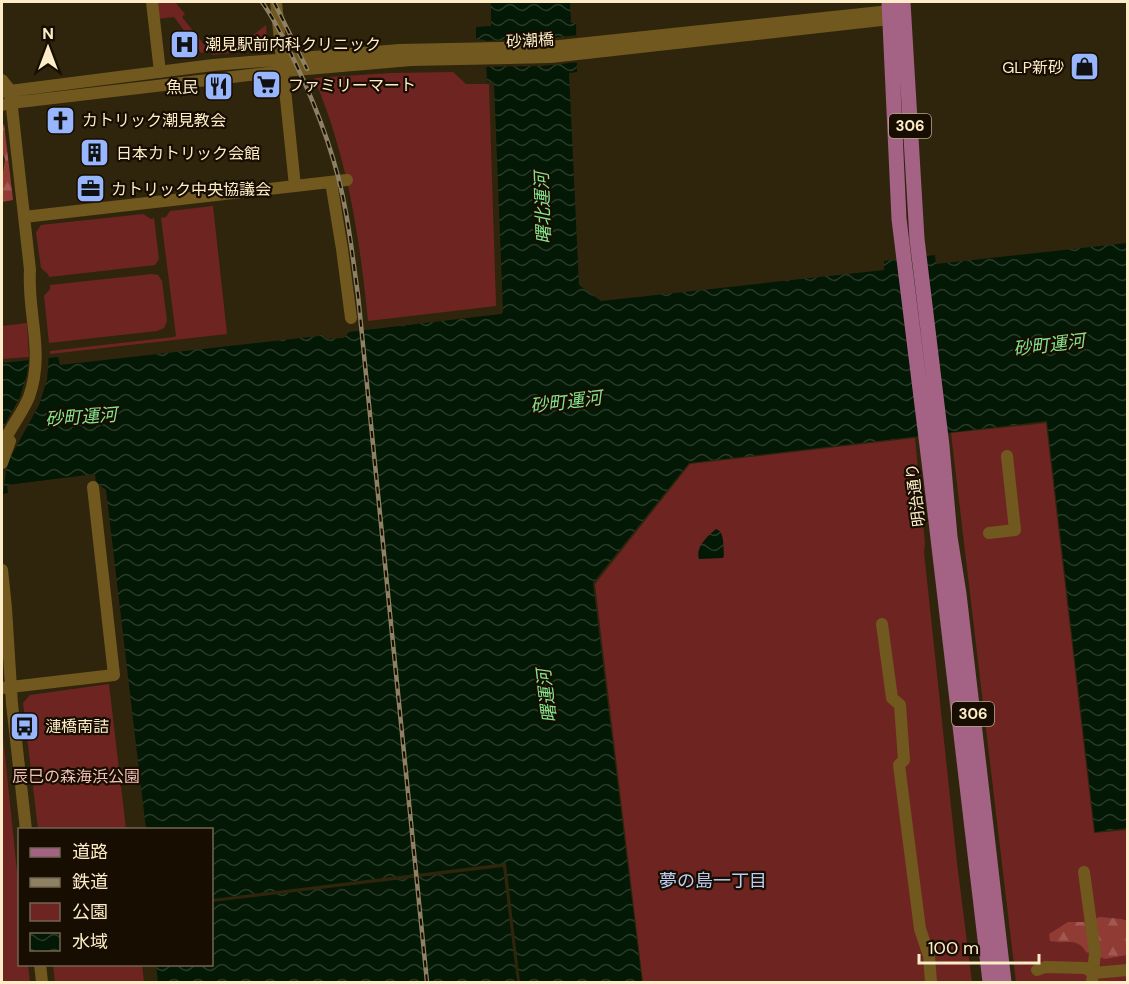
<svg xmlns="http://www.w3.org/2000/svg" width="1129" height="984" viewBox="0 0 1129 984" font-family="'DM Sans','Noto Sans JP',sans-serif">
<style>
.green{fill:#6e2521}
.forest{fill:url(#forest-firs)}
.water{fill:url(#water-waves)}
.pier{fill:#2f250d}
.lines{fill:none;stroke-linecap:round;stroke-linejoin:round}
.minor{stroke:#70581e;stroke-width:12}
.major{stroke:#a46385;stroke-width:15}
.rail-casing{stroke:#8e8163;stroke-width:4.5}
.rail{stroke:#170d00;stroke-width:2;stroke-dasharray:7;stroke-linecap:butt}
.labels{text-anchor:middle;stroke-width:4.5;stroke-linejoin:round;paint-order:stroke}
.shield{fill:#170d00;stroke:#b7a98b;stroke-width:1.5}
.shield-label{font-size:15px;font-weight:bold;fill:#fcecc7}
.street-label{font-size:16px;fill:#fcecc7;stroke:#170d00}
.poi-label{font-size:16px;fill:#fcecc7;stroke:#170d00;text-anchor:start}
.park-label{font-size:16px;fill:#f2bfb9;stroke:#170d00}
.water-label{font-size:18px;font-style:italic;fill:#85e48f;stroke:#170d00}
.neighbourhood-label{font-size:18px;fill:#baccf4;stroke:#170d00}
</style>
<defs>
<pattern id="forest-firs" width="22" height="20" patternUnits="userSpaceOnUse" patternTransform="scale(1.5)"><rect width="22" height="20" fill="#913b35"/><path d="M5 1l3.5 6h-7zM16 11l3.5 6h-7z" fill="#a15851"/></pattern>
<pattern id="water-waves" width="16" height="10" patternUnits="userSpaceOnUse" patternTransform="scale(1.5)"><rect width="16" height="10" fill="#031805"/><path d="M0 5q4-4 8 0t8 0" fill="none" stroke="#293a28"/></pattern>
</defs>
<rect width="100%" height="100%" fill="#2f250d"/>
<path class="green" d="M155,2h20l10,12 -3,3 27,34 -8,2 -27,-36 -17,2z
M266,25l1,16 -7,9 -49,5 17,-12 6,7z
M453,72l13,12h23l7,222 -128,15c-6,-60 -14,-120 -31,-178 -6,-22 -14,-44 -23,-65l78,-5z
M213,206l14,128 -177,20v-3l124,-14 2,-1 -15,-118 5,-1 4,-6z
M143,214l8,5 3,-1 5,41 -4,6 -106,12 -1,-3 -7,-6 -5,-36 5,-7z
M152,274l6,1 4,6 5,40 -3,7 -7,3 -108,12 -5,-47 6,-7v-4z
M27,323l2,34 -27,2v-33z
M1046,423l48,410 33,-3v152h-111l-65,-549z
M915,438l10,106 -1,8 33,311 15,119h-329l-48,-398 95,-120z
M109,684l17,145h-88l-15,-126 7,-8z
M2,727l17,164 1,73 8,1 2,17h-28z
M53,965h89l2,17h-89z"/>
<path class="forest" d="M4,124l9,76 -11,2v-23l3,-20 -3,-7v-26z
M1100,917l22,2 5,2v34l-22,4 -19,-7c-9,-16 -21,-7 -36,-11l-1,-7 19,-12h15z"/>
<path class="water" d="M491,2h79l1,21h5l1,49 -8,1 10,212 22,16 283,-31v-9l51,-6 1,9 191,-21v585l-32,4 -48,-411 -358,42 -96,120 49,399h-484l-2,-17 56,-1v-134l-66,-1 -40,-339 -10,-8 -1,-8 -88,11 1,8 -6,1v-131l56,-6 2,8 259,-29 1,-3 6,6 18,-1 5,-6 152,-18 2,-2 -9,-230h-7l-2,-42 -9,-1v-12l15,-1z
M716,529c9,3 7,17 8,26l-1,3 -24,1c-4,-11 8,-23 17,-30z"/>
<path class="pier" d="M579,35l1,27 -38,4 -59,1 -1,-25h-6v-1l63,-2z
M49,355l-2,25 -8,25 -29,53 -4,13 -3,23h-1v-65l18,-32 7,-23 2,-17z
M506,863l14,119h-3l-14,-115 -291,35v-3z"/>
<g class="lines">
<path class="minor" d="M152,2l8,70
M2,80l8,10 20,180c-3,44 15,82 -1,127 -7,17 -20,32 -27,49
M2,92l211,-27 187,-15 150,-3 340,-36 7,1
M2,105l9,-2 273,-32 127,-11 140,-3 339,-38 7,-3
M331,182l11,67 9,69
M295,186l52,-6
M24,217l271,-31 -19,-184
M2,463l8,-22
M989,533l26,-3 -8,-74
M2,570l4,38 6,96 14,126
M882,624l10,74 8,7 4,55 -5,5 21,164 9,27 2,26
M2,688l112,-13 -21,-188
M1084,872l11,81 -3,29
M40,964l2,18
M1037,970l8,-3 41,1 7,5 35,-3"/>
<path class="major" d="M889,2l10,217 31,251 60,512
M903,2l14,237 25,207 8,91 9,57 45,388"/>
<defs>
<path id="rail" d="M262,2c13,18 23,39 33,60 23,48 42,99 51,151 5,27 8,55 12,82l69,687
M274,2l33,67"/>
</defs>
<use href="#rail" class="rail-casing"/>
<use href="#rail" class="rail"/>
</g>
<defs>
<symbol id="hospital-square" viewBox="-11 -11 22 22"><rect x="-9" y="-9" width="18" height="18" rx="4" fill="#98b6fd" stroke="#170d00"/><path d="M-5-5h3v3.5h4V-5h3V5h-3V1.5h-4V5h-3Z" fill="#111"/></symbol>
<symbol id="shop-square" viewBox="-11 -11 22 22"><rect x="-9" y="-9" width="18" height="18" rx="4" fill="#98b6fd" stroke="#170d00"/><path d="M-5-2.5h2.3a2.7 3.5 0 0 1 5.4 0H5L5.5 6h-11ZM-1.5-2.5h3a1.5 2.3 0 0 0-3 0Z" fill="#111"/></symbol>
<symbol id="supermarket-square" viewBox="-11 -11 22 22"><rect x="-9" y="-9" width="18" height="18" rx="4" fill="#98b6fd" stroke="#170d00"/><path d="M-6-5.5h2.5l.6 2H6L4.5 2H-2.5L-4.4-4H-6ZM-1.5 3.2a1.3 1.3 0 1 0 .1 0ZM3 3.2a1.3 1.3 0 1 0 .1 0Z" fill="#111"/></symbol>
<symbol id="restaurant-square" viewBox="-11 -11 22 22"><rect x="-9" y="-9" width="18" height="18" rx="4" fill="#98b6fd" stroke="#170d00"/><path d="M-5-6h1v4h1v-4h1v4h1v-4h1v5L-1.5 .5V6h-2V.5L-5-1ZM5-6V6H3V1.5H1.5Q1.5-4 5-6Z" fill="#111"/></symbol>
<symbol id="church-square" viewBox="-11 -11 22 22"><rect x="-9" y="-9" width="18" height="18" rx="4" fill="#98b6fd" stroke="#170d00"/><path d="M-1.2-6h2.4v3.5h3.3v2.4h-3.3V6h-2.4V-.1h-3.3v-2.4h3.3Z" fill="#111"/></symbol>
<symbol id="building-square" viewBox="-11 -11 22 22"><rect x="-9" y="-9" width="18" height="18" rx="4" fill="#98b6fd" stroke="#170d00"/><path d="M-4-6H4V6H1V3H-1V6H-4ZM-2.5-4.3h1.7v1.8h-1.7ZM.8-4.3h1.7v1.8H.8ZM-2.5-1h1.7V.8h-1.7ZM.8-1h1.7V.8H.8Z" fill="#111"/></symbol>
<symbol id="office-square" viewBox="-11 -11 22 22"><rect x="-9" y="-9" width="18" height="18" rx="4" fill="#98b6fd" stroke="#170d00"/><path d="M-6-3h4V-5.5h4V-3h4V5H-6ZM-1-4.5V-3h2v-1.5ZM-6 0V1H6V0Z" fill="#111"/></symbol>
<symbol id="bus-square" viewBox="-11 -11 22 22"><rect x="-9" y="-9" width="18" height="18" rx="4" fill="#98b6fd" stroke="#170d00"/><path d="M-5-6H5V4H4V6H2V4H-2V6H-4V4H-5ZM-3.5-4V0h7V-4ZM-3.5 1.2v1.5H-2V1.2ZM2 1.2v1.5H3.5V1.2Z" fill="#111"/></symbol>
</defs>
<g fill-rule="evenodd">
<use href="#hospital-square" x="168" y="28" width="33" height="33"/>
<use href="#shop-square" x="1068" y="50" width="33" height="33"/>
<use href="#supermarket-square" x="250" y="68" width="33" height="33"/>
<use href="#restaurant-square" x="202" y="70" width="33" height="33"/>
<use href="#church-square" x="44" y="104" width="33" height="33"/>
<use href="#building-square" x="78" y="136" width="33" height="33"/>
<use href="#office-square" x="74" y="172" width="33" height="33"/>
<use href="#bus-square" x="8" y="710" width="33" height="33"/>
</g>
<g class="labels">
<g class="shield">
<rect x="889" y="114" width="42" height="24" rx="4.5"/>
<rect x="952" y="702" width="42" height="24" rx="4.5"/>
</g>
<g class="shield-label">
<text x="910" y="131">306</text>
<text x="973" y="719">306</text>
</g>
<g class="street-label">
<text transform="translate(530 40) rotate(-3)" y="6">砂潮橋</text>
<text transform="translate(915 495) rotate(-97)" y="6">明治通り</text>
</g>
<g class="poi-label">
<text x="205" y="50">潮見駅前内科クリニック</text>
<text x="1064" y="73" text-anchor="end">GLP新砂</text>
<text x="288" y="91">ファミリーマート</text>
<text x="198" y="93" text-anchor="end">魚民</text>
<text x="82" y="126">カトリック潮見教会</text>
<text x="116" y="159">日本カトリック会館</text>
<text x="111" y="195">カトリック中央協議会</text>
<text x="45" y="732">漣橋南詰</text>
</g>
<g class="park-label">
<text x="76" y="782">辰巳の森海浜公園</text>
</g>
<g class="water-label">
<text transform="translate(543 208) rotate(-92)" y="6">曙北運河</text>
<text transform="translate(1049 345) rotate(-7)" y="6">砂町運河</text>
<text transform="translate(566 402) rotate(-7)" y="6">砂町運河</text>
<text transform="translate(81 417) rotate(-4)" y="6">砂町運河</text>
<text transform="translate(547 696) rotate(-97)" y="6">曙運河</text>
</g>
<g class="neighbourhood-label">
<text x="713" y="887">夢の島一丁目</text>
</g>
</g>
<rect width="1129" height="984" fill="none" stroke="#fcecc7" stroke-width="6"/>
<rect x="18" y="828" width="195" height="138" fill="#170d00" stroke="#736650" stroke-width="1.5"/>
<rect x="30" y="848" width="30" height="9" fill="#a46385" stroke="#736650" stroke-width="1.5"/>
<text x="72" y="858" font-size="18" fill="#fcecc7">道路</text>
<rect x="30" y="878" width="30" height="9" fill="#8e8163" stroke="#736650" stroke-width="1.5"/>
<text x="72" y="888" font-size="18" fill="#fcecc7">鉄道</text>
<rect x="30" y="903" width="30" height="18" fill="#6e2521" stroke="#736650" stroke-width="1.5"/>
<text x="72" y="918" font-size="18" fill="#fcecc7">公園</text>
<rect x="30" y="933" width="30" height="18" fill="url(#water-waves)" stroke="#736650" stroke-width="1.5"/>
<text x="72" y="948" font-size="18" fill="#fcecc7">水域</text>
<g transform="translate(48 48)" stroke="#170d00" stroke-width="4.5" paint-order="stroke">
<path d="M0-4.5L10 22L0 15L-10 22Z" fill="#fcecc7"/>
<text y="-9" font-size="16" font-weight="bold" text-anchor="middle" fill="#fcecc7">N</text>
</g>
<path d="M919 954v9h120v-9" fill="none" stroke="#fcecc7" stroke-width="3"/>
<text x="928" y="954" font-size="18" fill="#fcecc7" stroke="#170d00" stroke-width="4.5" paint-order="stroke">100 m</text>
</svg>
